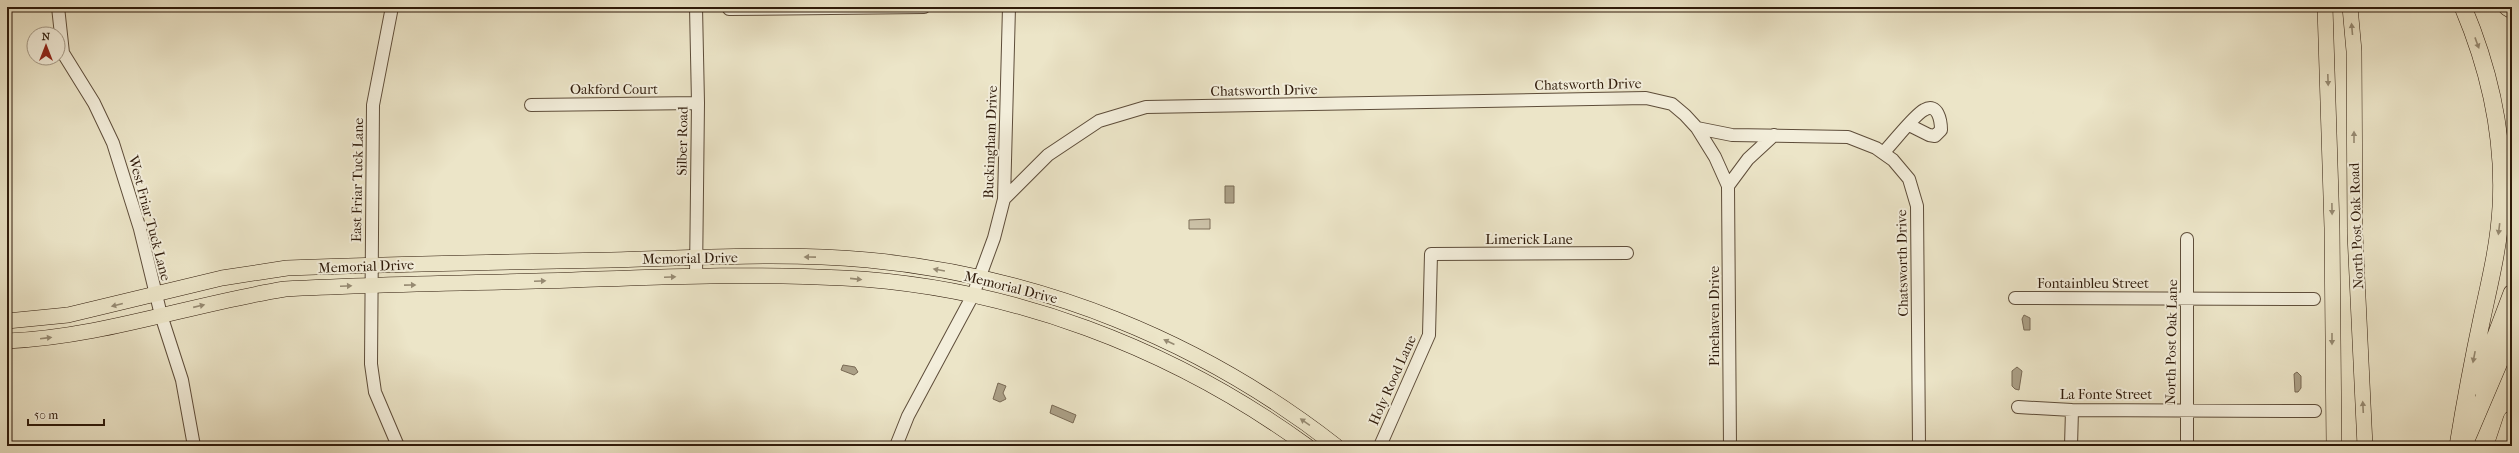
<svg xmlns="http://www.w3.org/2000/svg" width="2519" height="453" viewBox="0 0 2519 453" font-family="'IM FELL French Canon',serif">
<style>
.green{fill:#ccc2a8;stroke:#7d6e59}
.water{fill:#aba087;stroke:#796a55}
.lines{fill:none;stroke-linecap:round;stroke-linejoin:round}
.minor-casing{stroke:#5e4d3a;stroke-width:14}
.major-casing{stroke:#2e1a0a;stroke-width:16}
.highway-casing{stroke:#2e1a0a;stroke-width:18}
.minor{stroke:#f3eedb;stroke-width:12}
.major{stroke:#ece5c8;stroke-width:15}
.highway{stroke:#ece5c8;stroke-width:17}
.oneway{fill:#968a72}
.labels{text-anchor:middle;stroke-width:4;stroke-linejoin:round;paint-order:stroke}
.street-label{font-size:14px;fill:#2e1a0a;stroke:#f3eedb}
</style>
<rect width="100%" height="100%" fill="#ece5c8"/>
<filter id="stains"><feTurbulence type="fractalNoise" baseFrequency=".005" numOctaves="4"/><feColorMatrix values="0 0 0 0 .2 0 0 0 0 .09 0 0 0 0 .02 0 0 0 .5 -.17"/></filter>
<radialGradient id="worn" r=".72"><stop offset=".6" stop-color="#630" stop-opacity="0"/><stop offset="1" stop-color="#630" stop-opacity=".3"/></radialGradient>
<path class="green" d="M1210,219v10h-21v-9z"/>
<path class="water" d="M1225,186h9v17h-9z
M2024,315l6,3v12h-6l-2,-11z
M843,365l12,2 3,5 -4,3 -13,-5z
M2017,367l5,4 -3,19 -4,-1 -3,-3v-15z
M2297,372l4,4v12l-3,4h-3l-1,-18z
M998,383l8,3 -3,7 3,6 -6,3 -7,-3z
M1052,405l24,10 -3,8 -23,-10z"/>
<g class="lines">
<defs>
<path id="minor" d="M58,7l5,46 31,50 19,40 27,86 21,86 21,65 12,66
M392,7l-19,98 -2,259 4,28 23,54
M729,9l195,-2
M531,105l167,-2
M1697,128l18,29 13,29 2,260
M1883,153c10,-10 31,-38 41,-43 14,-8 17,11 17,20l-6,6 -6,-1 -20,-10
M1728,186l20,-27 26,-24
M1004,199l44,-44 51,-34 47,-14 500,-9 26,6 13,11 12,13 35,7 116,2 28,11 17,12 16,19 8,27 2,240
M2187,239v207
M696,276l2,-173 -2,-96
M2015,298l299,1
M2018,407l54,3 243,1
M896,446l12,-30 65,-121 21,-57 10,-39 5,-192
M1380,446l49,-111 2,-81 196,-1
M2071,446l1,-36"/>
<path id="major" d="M2325,7l7,221 2,218
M2350,7l4,44 1,183 10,212
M7,321l61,-6 154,-37 65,-10c108,-4 216,-6 324,-8 85,-2 172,-8 257,0 172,16 332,80 468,186
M7,341c95,-4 184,-37 278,-52 95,-5 191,-6 287,-9 90,-3 181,-7 271,-2 167,8 329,70 464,168"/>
<path id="highway" d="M2507,7l5,3
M2477,386l35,-93
M2466,440l46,-108
M2458,446c7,-43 15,-86 24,-128 8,-37 17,-73 19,-111 4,-69 -11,-136 -38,-200
M2503,446l9,-27"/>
</defs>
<use href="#minor" class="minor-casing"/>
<use href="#major" class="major-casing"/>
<use href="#highway" class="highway-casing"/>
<use href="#minor" class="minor"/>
<use href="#major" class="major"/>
<use href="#highway" class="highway"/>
</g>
<defs><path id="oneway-solid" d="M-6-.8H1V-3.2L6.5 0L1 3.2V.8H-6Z"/></defs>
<g class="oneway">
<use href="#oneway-solid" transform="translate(2352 29) rotate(-95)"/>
<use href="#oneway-solid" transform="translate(2477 43) rotate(70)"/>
<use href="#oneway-solid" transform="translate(2328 80) rotate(88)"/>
<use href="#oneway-solid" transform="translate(2354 137) rotate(-90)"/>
<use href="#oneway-solid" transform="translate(2332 209) rotate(89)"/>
<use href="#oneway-solid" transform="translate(2499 229) rotate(97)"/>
<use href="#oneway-solid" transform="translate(810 257) rotate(-179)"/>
<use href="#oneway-solid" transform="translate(939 270) rotate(-170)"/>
<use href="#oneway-solid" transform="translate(670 277) rotate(-2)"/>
<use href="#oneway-solid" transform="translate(856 279) rotate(6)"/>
<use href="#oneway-solid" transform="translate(540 281) rotate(-2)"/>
<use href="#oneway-solid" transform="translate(410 285) rotate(-1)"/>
<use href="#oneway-solid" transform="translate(346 286) rotate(-2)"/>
<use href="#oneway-solid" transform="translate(117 305) rotate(166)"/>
<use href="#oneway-solid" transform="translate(199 306) rotate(-13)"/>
<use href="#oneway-solid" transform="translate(46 338) rotate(-7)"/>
<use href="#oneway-solid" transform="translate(2332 339) rotate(90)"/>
<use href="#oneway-solid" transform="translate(1169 342) rotate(-155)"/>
<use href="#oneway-solid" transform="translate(2474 357) rotate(101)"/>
<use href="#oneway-solid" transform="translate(2363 407) rotate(-93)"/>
<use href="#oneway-solid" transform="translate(1305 422) rotate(-145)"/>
</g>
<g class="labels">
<g class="street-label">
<text transform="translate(1588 84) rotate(-1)" y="5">Chatsworth Drive</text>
<text x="614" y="94">Oakford Court</text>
<text transform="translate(1264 90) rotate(-1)" y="5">Chatsworth Drive</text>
<text transform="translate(682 141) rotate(-89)" y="5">Silber Road</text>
<text transform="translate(990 142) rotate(-88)" y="5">Buckingham Drive</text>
<text transform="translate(357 180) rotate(-89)" y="5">East Friar Tuck Lane</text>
<text transform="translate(150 218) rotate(75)" y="5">West Friar Tuck Lane</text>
<text transform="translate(2356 226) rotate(-92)" y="5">North Post Oak Road</text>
<text x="1529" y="244">Limerick Lane</text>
<text transform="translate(690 258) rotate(-1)" y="5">Memorial Drive</text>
<text transform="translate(1902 263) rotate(-91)" y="5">Chatsworth Drive</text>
<text transform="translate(366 266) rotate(-2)" y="5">Memorial Drive</text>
<text x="2093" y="288">Fontainbleu Street</text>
<text transform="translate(1011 287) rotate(14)" y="5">Memorial Drive</text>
<text transform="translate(1714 316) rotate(-90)" y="5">Pinehaven Drive</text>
<text transform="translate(2171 342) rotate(-89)" y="5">North Post Oak Lane</text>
<text transform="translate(1392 380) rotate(-66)" y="5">Holy Rood Lane</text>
<text x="2106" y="399">La Fonte Street</text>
</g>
</g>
<rect width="2519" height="453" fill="none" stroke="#ece5c8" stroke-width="24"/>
<rect x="8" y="8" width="2503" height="437" fill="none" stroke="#2e1a0a" stroke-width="2"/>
<rect x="12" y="12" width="2495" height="429" fill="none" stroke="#2e1a0a"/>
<g transform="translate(46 46)"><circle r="19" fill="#f3eedb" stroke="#a49987"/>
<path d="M0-3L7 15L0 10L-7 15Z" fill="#8f2418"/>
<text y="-6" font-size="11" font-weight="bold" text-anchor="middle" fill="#2e1a0a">N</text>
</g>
<path d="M28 419v6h76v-6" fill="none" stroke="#2e1a0a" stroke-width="2"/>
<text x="34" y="419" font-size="12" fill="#2e1a0a" stroke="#f3eedb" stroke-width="3" paint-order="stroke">50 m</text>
<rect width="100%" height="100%" filter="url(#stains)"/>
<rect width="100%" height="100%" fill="url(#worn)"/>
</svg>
